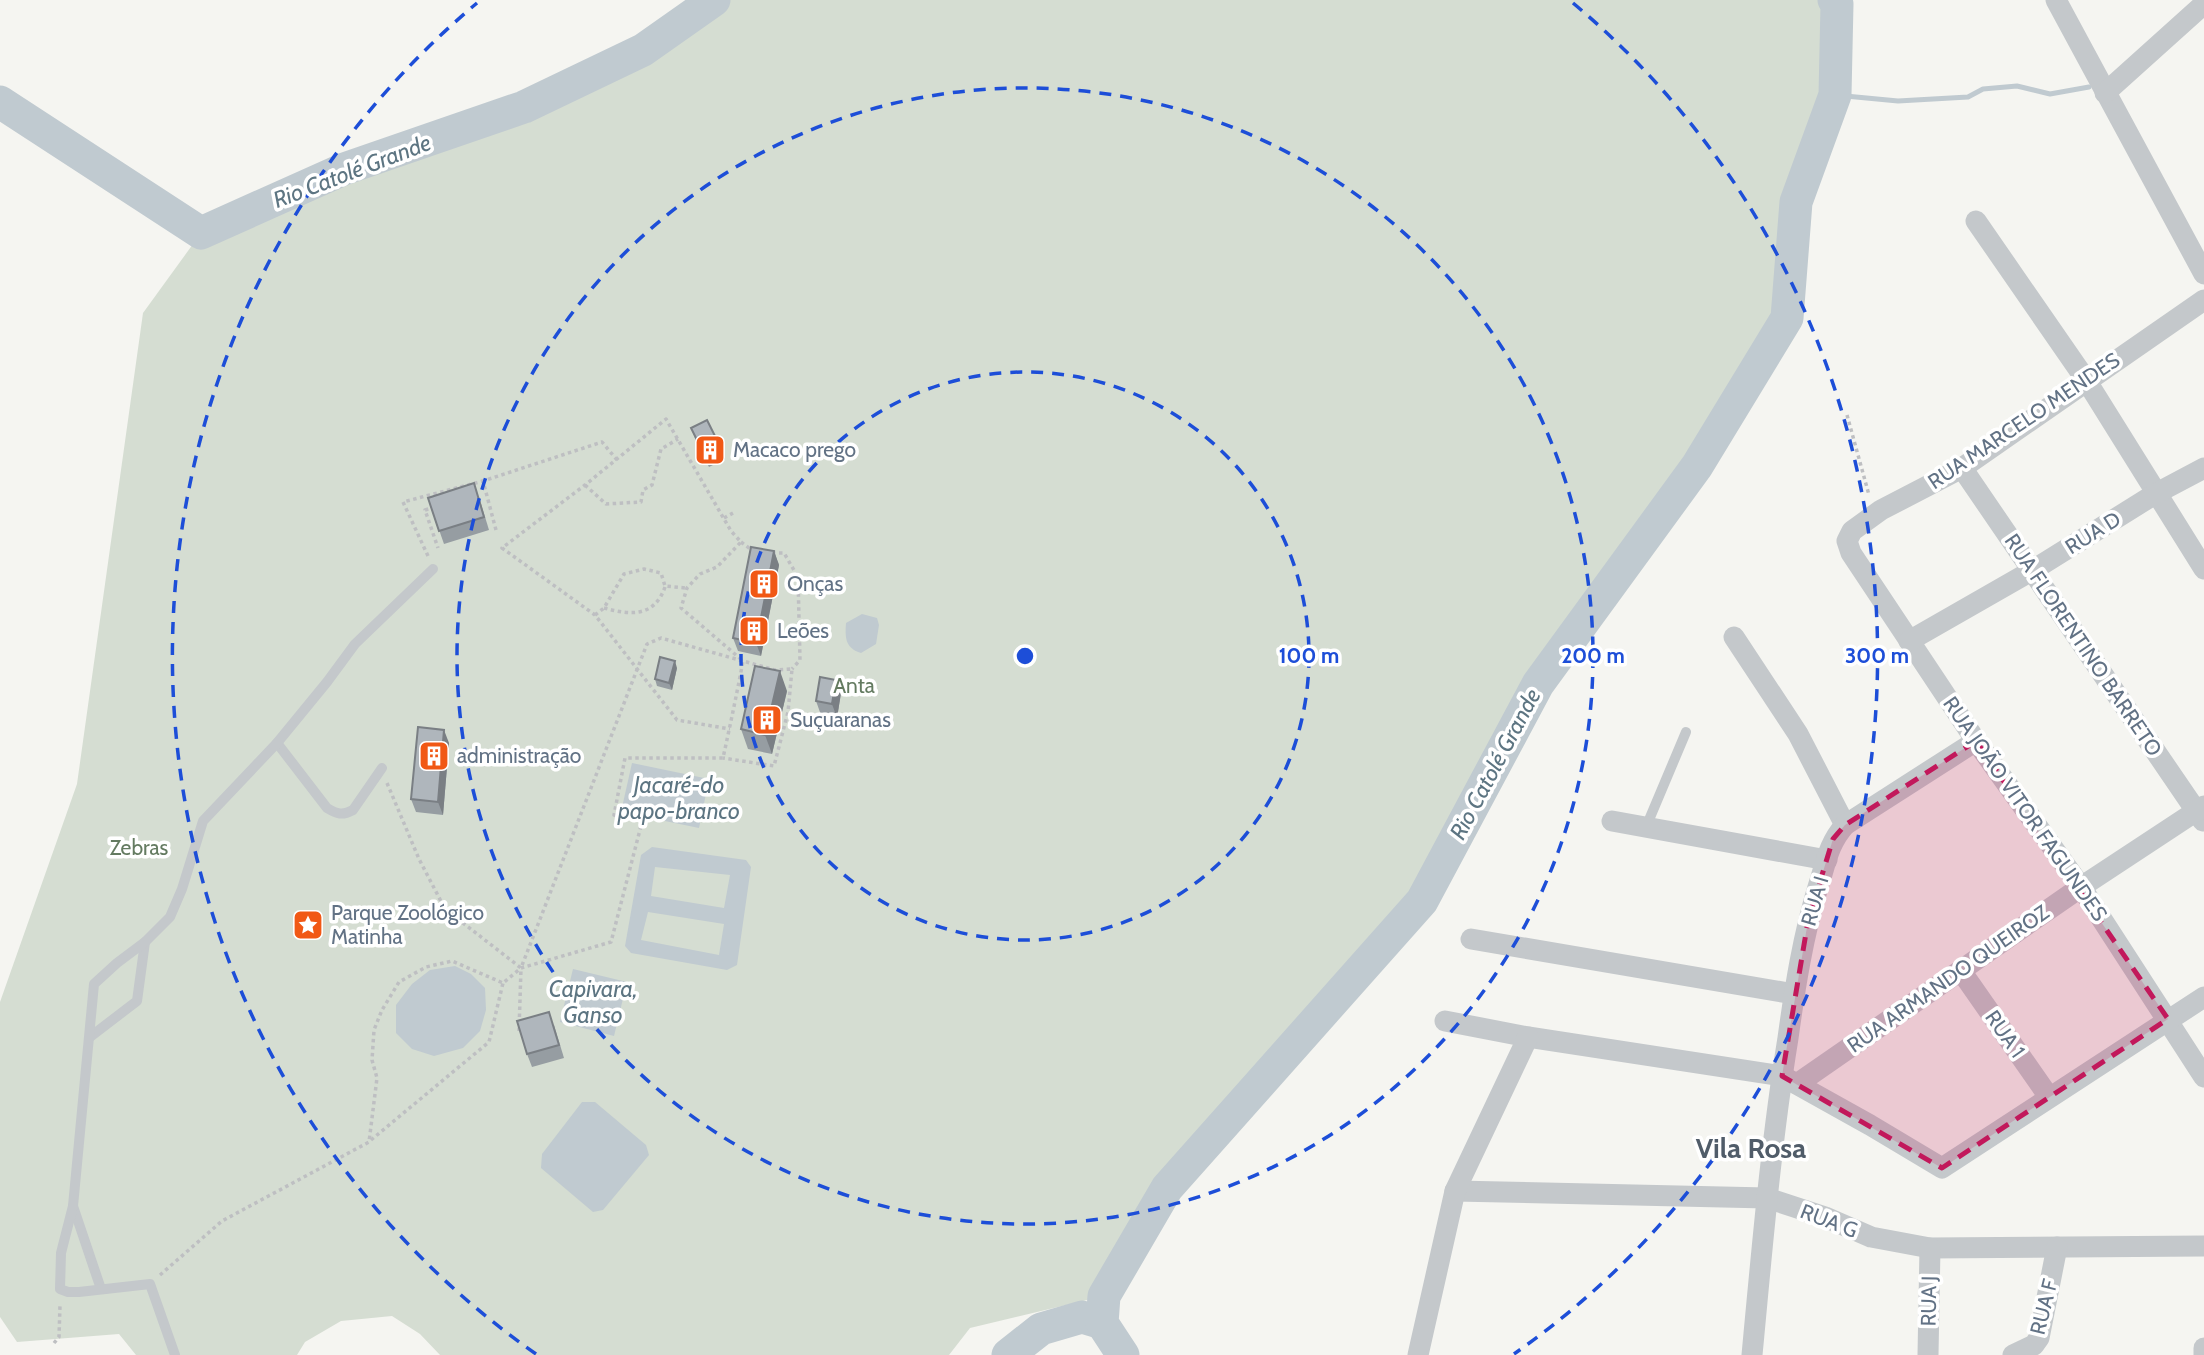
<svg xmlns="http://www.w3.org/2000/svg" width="2204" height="1355" font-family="Cabin,sans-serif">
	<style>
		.green { fill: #d5ddd2 }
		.water { fill: #c0cad0; fill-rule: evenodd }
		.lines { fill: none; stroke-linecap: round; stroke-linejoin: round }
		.stream { stroke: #c0cad0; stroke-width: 5 }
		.river { stroke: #c0cad0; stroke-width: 33 }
		.path { stroke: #bebfc2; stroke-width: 3.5; stroke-dasharray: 3.5 3.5; stroke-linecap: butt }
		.lane { stroke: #c4c8cb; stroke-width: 10 }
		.street { stroke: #c4c8cb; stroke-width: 21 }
		.wall { fill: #969da2 }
		.shaded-wall { fill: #7a7f84 }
		.building { fill: #afb6bc; stroke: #7a7f84; stroke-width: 2 }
		.marked { fill: #c2185b; fill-opacity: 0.2; stroke: #c2185b; stroke-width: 5; stroke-dasharray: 14 9; stroke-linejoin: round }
		.ring { fill: none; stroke: #1d4ed8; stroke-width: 3.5; stroke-dasharray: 12 9 }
		.labels { text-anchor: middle; stroke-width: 7; stroke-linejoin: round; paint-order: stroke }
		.street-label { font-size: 21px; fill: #627285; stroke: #fff }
		.poi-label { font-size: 21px; fill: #627285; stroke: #fff; text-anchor: start }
		.park-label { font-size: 21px; fill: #647b61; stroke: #fff }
		.water-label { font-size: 23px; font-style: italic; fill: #5d7582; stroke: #fff }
		.district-label { font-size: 28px; font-weight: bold; fill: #505c69; stroke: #fff }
		.centre { fill: #1d4ed8; stroke: #fff; stroke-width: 3.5 }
		.ring-label { font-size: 21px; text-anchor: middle; font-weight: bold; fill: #1d4ed8; stroke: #fff; stroke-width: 7; stroke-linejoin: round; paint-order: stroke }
	</style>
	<rect width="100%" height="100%" fill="#f5f5f1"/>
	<polygon class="green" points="714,0 1834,0 1837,4 1835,95 1796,202 1787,318 1697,466 1538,684 1422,901 1167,1188 1104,1296 970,1328 949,1355 440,1355 420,1334 392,1316 341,1321 305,1342 297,1355 136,1355 119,1334 17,1342 0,1317 0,1002 77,784 143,313 201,233 344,169 524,107 643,50"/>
	<g class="water">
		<path d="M862,614l15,4 2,7 -3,19 -15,9c-16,-5 -16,-15 -15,-30z"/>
		<polygon points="632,763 709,779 699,828 621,812"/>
		<path d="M652,847l94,13 5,7 -14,98 -10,5 -96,-17 -6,-7 16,-91zM655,867l75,8 -6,33 -73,-12zM648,912l76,12 -5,31 -78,-15z"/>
		<polygon points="455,966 471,974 485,988 486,1010 480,1031 463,1048 434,1056 412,1049 396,1033 396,1005 412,984 430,970"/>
		<polygon points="573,969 627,982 614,1036 560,1022"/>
		<polygon points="582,1102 595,1102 646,1145 649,1155 603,1210 593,1212 541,1168 542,1154"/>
	</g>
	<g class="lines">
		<polyline class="stream" points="1835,95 1898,101 1968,97 1983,89 2017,86 2050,94 2089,87"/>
		<g class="river">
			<polyline points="0,102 201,233 344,169 524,107 643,50 714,0"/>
			<polyline points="1008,1355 1041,1329 1082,1317 1102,1323"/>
			<polyline points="1123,1355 1102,1323 1104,1296 1167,1188 1422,901 1538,684 1697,466 1787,318 1796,202 1835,95 1837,4 1834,0"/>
		</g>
		<g class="path">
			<polyline points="1847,415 1869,495"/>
			<polyline points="585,485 606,504 641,502 643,490 652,485 661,449 678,439"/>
			<polyline points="435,507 425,510 438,548"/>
			<polyline points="724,518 733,513"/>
			<polyline points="496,530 483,481 602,442 617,460"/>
			<polyline points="741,542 753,551"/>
			<polyline points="772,553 784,553 798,577 800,660 792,669"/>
			<polyline points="428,556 403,502 483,481"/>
			<path d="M604,608c26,7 50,10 61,-21"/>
			<polyline points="595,615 604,608 624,574 644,569 661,573 665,586 686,588"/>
			<polyline points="387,783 419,859 445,909 521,968 647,644 661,638 775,670 792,669 788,712 774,766 723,758"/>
			<polyline points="519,1031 521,968"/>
			<polyline points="371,1140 489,1042 503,983"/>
			<path d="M160,1275l62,-54 147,-79 8,-64 -5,-18 2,-30 8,-20 17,-28 27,-15 26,-6 51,22 18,-15 90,-26 31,-120 -28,-7 11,-57h98c7,-32 14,-65 20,-97l-62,-53 6,-20 13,-14 17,-7 24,-25 -10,-11 -65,-112 -81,66 -83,63 93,67 82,105 53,9"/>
			<polyline points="54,1343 59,1337 60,1305"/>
		</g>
		<g class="lane">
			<path d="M277,743l50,65c10,6 15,8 26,2l29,-42"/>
			<polyline points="1646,827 1686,732"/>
			<polyline points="90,1037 137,1001 145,942"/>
			<polyline points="73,1206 101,1289"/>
			<polyline points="175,1355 150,1284 79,1292 68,1292 60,1289 61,1253 73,1206 94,984 117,963 145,942 170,917 182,889 203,821 277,743 327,682 355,644 433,569"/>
		</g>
		<g class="street">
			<polyline points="2056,0 2204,274"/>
			<polyline points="2105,93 2204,4"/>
			<polyline points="1976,221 2086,380 2204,569"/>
			<polyline points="2204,300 1962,468 1881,510 1852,531 1847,541 1851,553 1976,741 2081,887 2204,1077"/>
			<polyline points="1962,468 2203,821"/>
			<polyline points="1734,637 1798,734 1845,825"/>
			<polyline points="1909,641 2033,570 2155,494 2204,468"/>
			<polyline points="1612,821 1827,860"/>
			<polyline points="1471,939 1794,994"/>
			<polyline points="1961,971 2049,1097"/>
			<polyline points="1445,1021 1528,1037 1782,1076 1870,1125 1942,1168 2204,997"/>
			<polyline points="1797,1084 2081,887 2204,806"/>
			<polyline points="1455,1191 1767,1198 1825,1217 1871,1237 1930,1248 2204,1246"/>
			<polyline points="1418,1355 1455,1191 1528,1037"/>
			<path d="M1752,1355c10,-106 19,-212 36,-317 7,-51 15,-102 30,-151 8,-24 10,-43 27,-62l131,-84"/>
			<polyline points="1928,1355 1930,1248"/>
			<polyline points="2013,1355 2034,1345 2039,1338 2057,1247"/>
			<polyline points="2204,1355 2204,1348"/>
		</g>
	</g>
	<g class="wall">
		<polygon points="691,428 720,446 725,459 709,467 696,441"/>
		<polygon points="479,497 489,530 444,544 428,498"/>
		<polygon points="774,551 779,565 761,656 738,651 733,638"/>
		<polygon points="677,668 672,690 657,686 655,679"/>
		<polygon points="836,680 841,693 837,718 821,715 816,701"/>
		<polygon points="787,691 772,754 748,749 741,729"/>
		<polygon points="449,743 443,815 416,812 411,799"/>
		<polygon points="554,1025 564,1058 532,1067 527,1054"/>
	</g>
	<g class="shaded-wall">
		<polygon points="774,551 779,565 761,656 756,643"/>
		<polygon points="675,661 677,668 672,690 669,683"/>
		<polygon points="780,671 787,691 772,754 765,735"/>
		<polygon points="836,680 841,693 837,718 832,704"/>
		<polygon points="444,730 449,743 443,815 438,802"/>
	</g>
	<g class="building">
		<polygon points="707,420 720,446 704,454 691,428"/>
		<polygon points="474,483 484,517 439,531 428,498"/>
		<polygon points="751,547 774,551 756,643 733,638"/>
		<polygon points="660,657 675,661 669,683 655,679"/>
		<polygon points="755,666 780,671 765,735 741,729"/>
		<polygon points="820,677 836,680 832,704 816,701"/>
		<polygon points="418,727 444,730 438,802 411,799"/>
		<polygon points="549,1012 559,1045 527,1054 517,1021"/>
	</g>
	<path class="marked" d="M1976,741l192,278 -226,149 -160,-92 26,-155 25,-82 12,-14z"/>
	<g class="ring">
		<circle cx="1025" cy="656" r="284"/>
		<circle cx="1025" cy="656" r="568"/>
		<path d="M536 1354A852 852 0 0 1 477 3M1573 3A852 852 0 0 1 1514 1354"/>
	</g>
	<defs>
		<g id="building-square" transform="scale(1.575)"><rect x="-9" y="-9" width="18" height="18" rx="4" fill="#f15815" stroke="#fff"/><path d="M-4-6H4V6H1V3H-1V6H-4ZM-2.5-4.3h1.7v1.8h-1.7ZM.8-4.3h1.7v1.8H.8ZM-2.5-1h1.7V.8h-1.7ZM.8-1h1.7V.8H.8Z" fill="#fff"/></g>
		<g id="sight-square" transform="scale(1.575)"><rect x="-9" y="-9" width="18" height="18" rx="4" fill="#f15815" stroke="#fff"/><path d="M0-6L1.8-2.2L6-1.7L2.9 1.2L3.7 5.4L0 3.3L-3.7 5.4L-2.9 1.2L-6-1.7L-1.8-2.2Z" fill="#fff"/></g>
	</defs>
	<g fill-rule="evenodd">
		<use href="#building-square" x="710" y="450"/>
		<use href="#building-square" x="764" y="584"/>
		<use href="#building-square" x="754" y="631"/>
		<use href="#building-square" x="767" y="720"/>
		<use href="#building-square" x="434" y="756"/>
		<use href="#sight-square" x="308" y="925"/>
	</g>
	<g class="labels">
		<g class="street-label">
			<text transform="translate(2024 421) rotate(-34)" y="7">RUA MARCELO MENDES</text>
			<text transform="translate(2093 533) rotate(-32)" y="7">RUA D</text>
			<text transform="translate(2083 645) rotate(56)" y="7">RUA FLORENTINO BARRETO</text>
			<text transform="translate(2025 809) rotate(55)" y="7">RUA JOÃO VITOR FAGUNDES</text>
			<text transform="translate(1815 901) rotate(-74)" y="7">RUA I</text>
			<text transform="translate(1948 979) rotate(-35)" y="7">RUA ARMANDO QUEIROZ</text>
			<text transform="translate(2005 1034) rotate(55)" y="7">RUA 1</text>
			<text transform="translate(1829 1221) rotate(21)" y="7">RUA G</text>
			<text transform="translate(1929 1301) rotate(-89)" y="7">RUA J</text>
			<text transform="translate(2044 1307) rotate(-76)" y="7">RUA F</text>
		</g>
		<g class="poi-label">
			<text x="733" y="457">Macaco prego</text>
			<text x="787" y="591">Onças</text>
			<text x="777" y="638">Leões</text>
			<text x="790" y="727">Suçuaranas</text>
			<text x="457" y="763">administração</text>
			<text x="331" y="920">Parque Zoológico<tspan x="331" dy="24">Matinha</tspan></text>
		</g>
		<g class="park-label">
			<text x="854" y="693">Anta</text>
			<text x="139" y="855">Zebras</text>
		</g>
		<g class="water-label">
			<text transform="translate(352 171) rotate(-21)" y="8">Rio Catolé Grande</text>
			<text transform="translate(1495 764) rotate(-62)" y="8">Rio Catolé Grande</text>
			<text x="679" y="793">Jacaré-do<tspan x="679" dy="26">papo-branco</tspan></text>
			<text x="593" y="997">Capivara,<tspan x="593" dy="26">Ganso</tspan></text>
		</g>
		<g class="district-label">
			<text x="1751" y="1158">Vila Rosa</text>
		</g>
	</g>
	<circle cx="1025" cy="656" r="10" class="centre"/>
	<g class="ring-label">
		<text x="1309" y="663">100 m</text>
		<text x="1593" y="663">200 m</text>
		<text x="1877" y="663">300 m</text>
	</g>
</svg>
